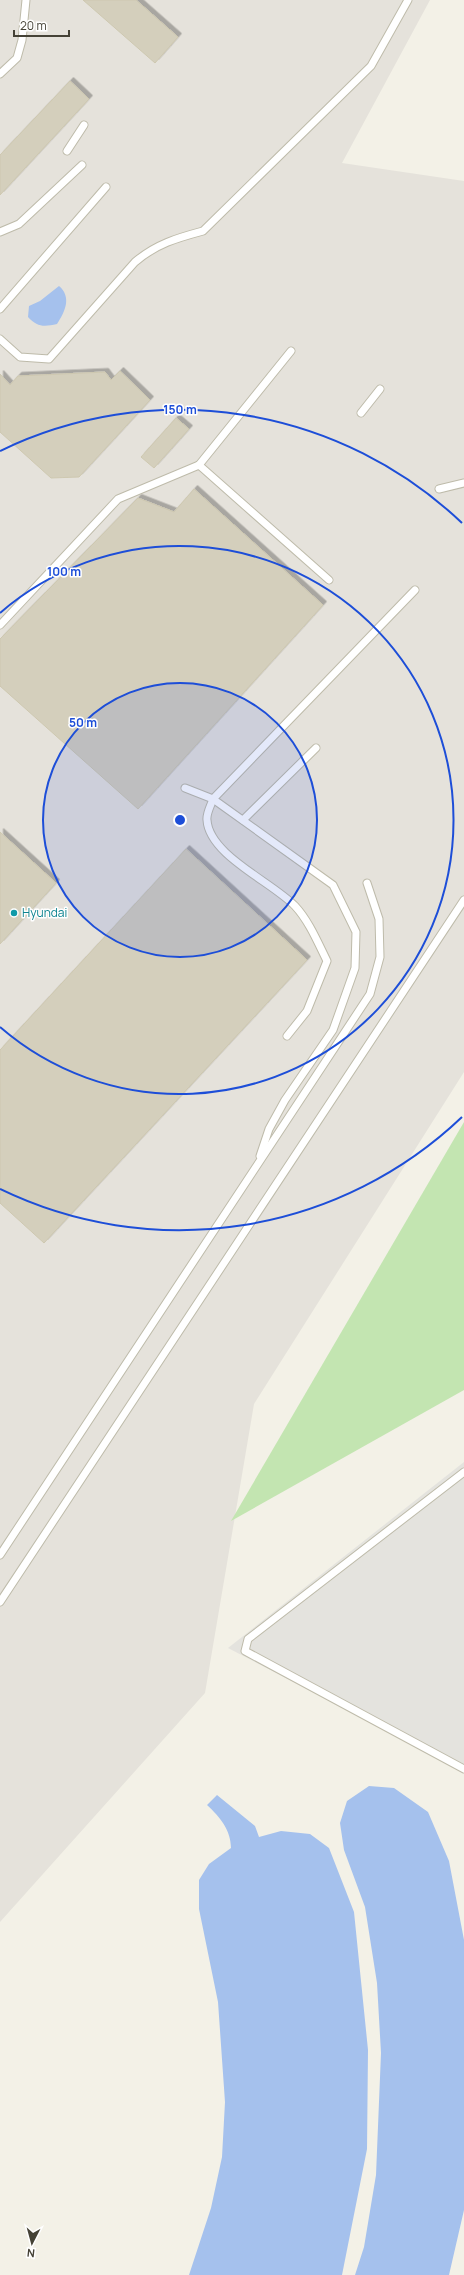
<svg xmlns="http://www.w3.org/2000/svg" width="464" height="2275" font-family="Manrope,sans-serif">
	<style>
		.industrial { fill: #e5e2db }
		.green { fill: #c3e5b1 }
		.parking { fill: #e4e3de }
		.water { fill: #a5c1ed }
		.building { fill: #d4cfbc; stroke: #cec8b0; filter: url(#shadow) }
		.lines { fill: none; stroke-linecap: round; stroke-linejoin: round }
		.service-casing { stroke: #bebbaa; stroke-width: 9 }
		.service { stroke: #fff; stroke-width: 7 }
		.ring { fill: none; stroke: #1d4ed8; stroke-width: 2 }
		.culture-dot { fill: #0f9aa8; stroke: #fff; stroke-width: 1.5 }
		.labels { text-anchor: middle; stroke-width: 3; stroke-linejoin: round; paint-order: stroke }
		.culture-label { font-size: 12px; fill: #0d838f; stroke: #fff; text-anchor: start }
		.centre { fill: #1d4ed8; stroke: #fff; stroke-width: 2 }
		.ring-label { font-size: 12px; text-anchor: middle; font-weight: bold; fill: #1d4ed8; stroke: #fff; stroke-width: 3; stroke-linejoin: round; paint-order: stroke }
	</style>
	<defs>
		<filter id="shadow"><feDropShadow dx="3.5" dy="-3.5" stdDeviation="0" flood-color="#0004"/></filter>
	</defs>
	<rect width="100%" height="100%" fill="#f3f1e7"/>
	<polygon class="industrial" points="0,0 430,0 342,163 464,181 464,1072 254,1404 205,1693 0,1922"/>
	<polygon class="green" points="464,1122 464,1390 231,1521"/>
	<polygon class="parking" points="464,1462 464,1770 228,1648"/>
	<g class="water">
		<path d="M59,286c13,11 6,26 -2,38 -13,3 -20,3 -29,-7l1,-11 11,-5z"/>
		<polygon points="369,1786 394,1788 428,1812 449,1861 464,1940 464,2210 449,2275 355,2275 364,2247 376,2175 381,2053 377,1983 365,1907 344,1850 340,1823 347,1801"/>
		<path d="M217,1795l38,31 4,11 22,-6 29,3 19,14 25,64 14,138 -1,99 -25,126h-153l22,-67 11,-51 3,-55 -7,-100 -19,-93v-29l10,-16 22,-16c0,-18 -11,-31 -24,-43z"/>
	</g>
	<g class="building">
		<polygon points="83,0 136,0 178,37 155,63"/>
		<polygon points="70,81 89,99 0,195 0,155"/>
		<polygon points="120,371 150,400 79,477 51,478 0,432 0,374 10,385 18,376 105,372 111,380"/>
		<polygon points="176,418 189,429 154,468 141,457"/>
		<polygon points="194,489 323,605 138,809 0,686 0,639 138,498 174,512"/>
		<polygon points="0,832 56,883 0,944"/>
		<polygon points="186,849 307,960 44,1243 0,1203 0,1050"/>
	</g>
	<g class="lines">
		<g class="service-casing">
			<g id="service">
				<polyline points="0,74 17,58 22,40 26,0"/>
				<polyline points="67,151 84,125"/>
				<polyline points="0,232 19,224 82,165"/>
				<polyline points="0,309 106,187"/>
				<path d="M0,339l20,18 29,2 86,-97c21,-18 42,-24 68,-31l168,-165 37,-66"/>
				<polyline points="361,413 380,389"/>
				<polyline points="199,465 291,351"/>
				<polyline points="439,489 464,483"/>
				<polyline points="0,625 118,499 199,465 329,580"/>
				<polyline points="185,788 213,799 333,885 356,932 355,968 333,1030 285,1100 269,1129 260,1156"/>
				<polyline points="243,820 316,748"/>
				<path d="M287,1036l20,-25 20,-50c-9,-18 -18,-40 -32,-55 -23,-24 -86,-51 -88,-86 -1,-6 4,-15 6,-21l202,-209"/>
				<polyline points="464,1472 248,1639 245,1651 464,1769"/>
				<polyline points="0,1555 370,994 380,957 379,919 367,883"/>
				<polyline points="0,1602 464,900"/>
			</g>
		</g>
		<use href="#service" class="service"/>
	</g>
	<circle cx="180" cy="820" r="137" fill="#1d4ed8" fill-opacity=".12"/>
	<g class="ring">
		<circle cx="180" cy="820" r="137"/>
		<path d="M0 613A274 274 0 1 1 0 1027"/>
		<path d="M462 1117A410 410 0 0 1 0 1189M0 451A410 410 0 0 1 462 523"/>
	</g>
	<circle class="culture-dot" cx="14" cy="913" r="4"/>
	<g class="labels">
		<g class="culture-label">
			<text x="22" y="917">Hyundai</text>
		</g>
	</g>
	<circle cx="180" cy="820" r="6" class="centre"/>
	<g class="ring-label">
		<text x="180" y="414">150 m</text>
		<text x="64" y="576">100 m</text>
		<text x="83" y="727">50 m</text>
	</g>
	<g transform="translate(32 2243) rotate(186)" stroke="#ffffff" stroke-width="3" paint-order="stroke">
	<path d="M0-3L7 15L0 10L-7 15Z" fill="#454236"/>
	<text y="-6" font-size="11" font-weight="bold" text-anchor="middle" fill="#454236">N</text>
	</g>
	<path d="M14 30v6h55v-6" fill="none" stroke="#454236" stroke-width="2"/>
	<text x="20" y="30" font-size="12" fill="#454236" stroke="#ffffff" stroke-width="3" paint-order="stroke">20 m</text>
</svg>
